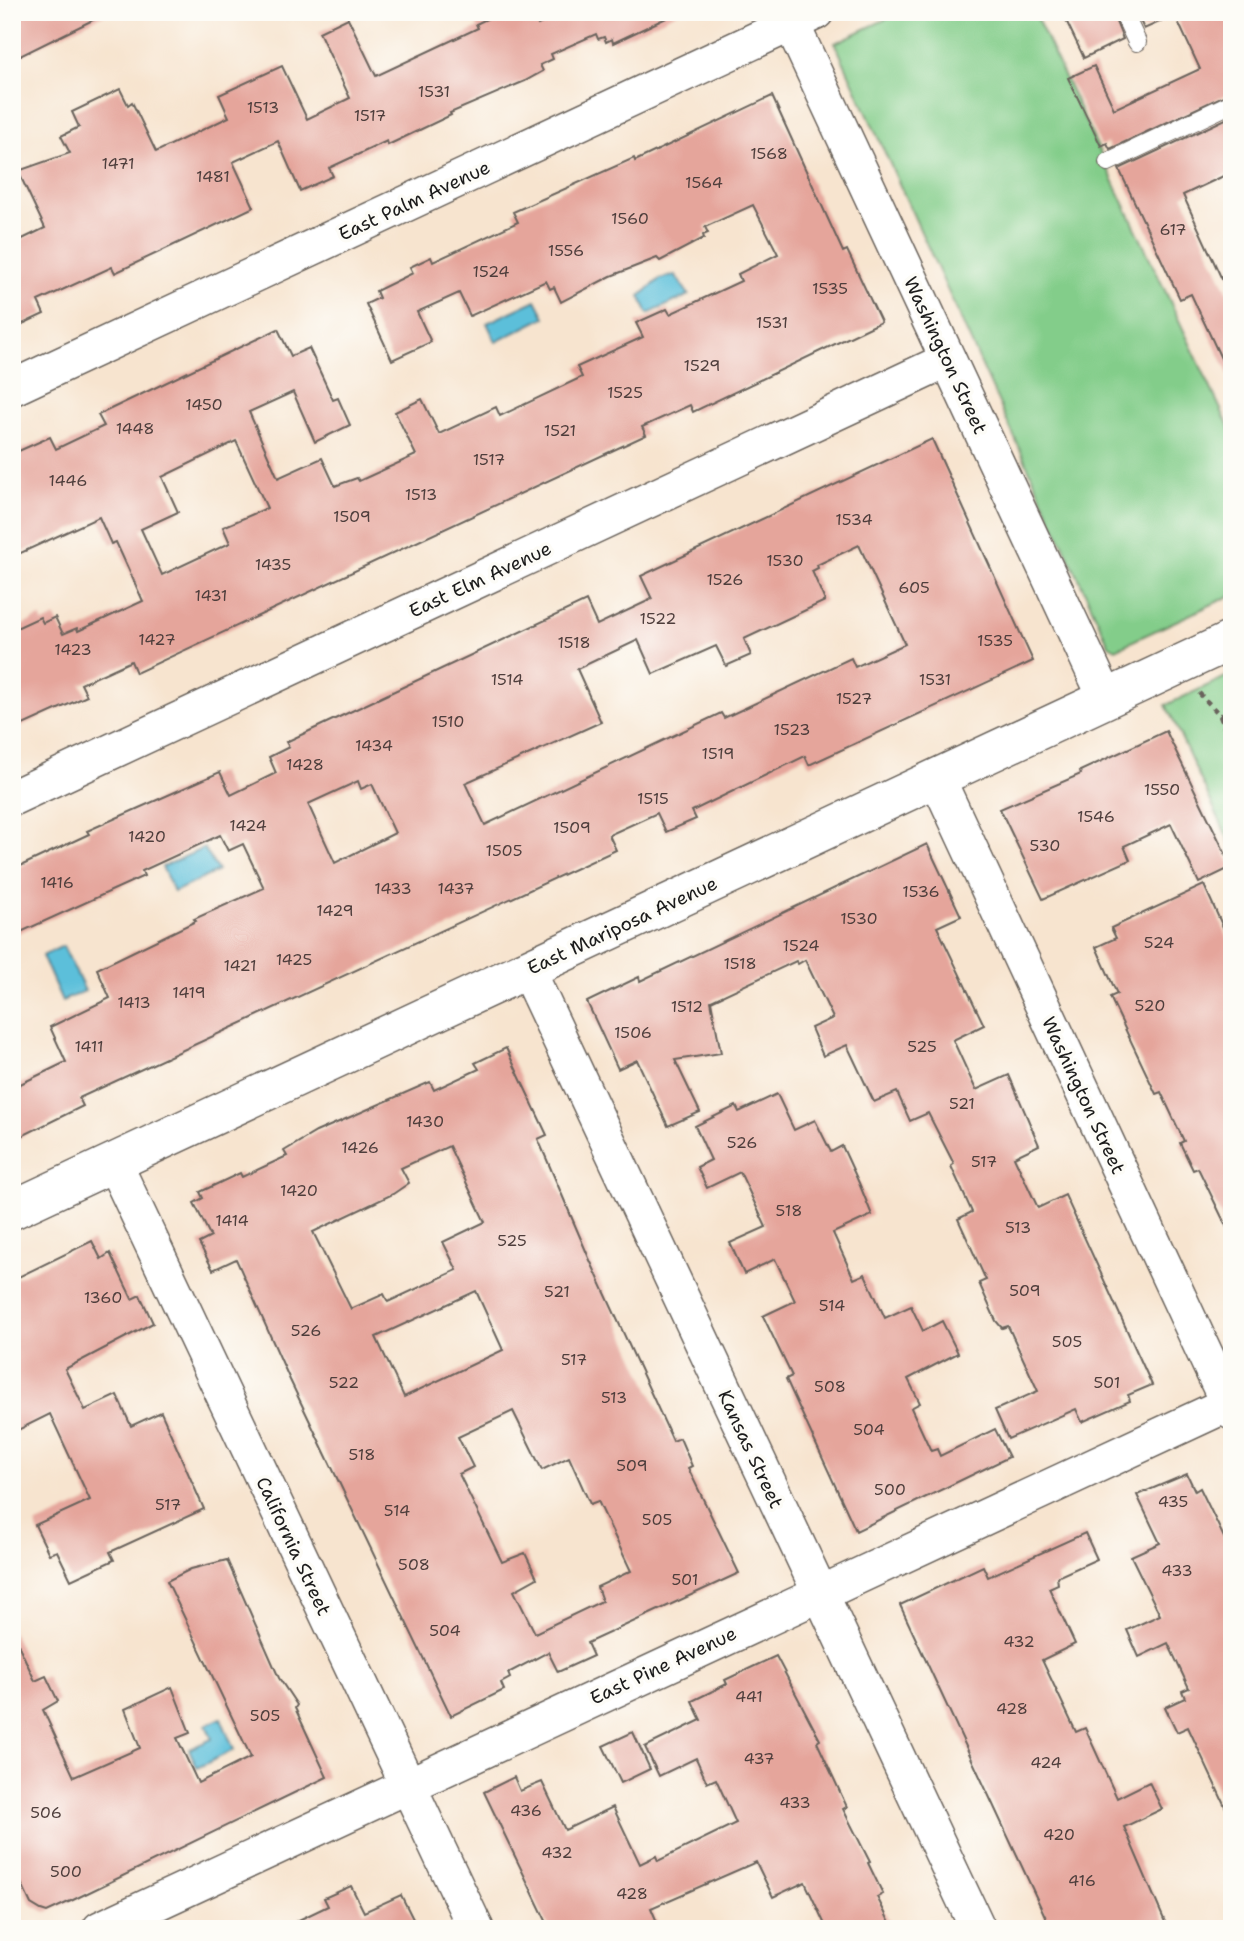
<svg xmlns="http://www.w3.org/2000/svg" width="1244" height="1941" font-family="'Shantell Sans',sans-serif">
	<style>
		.green { fill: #83cd8a; stroke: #507453; stroke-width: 2 }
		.water { fill: #5cbfda; stroke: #3c6e7b; stroke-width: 2 }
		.building { fill: #e5a59b; fill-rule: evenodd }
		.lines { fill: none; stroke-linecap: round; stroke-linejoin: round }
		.lane-casing { stroke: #69625b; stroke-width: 20 }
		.street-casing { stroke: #69625b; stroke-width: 38 }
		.secondary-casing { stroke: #69625b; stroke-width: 41 }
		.path { stroke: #69625b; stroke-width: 4.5; stroke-dasharray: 5 5; stroke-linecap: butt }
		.lane { stroke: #fff; stroke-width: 18 }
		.street { stroke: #fff; stroke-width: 35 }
		.secondary { stroke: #fff; stroke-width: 38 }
		.labels { text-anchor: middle; stroke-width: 7; stroke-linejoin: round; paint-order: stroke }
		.number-label { font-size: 16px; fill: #4e3e3c }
		.street-label { font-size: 19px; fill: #1c1c1c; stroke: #fdfcf7 }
	</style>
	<rect width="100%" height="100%" fill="#fdfcf7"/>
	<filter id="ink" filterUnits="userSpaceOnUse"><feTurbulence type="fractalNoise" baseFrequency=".0143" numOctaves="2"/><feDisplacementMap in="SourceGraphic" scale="14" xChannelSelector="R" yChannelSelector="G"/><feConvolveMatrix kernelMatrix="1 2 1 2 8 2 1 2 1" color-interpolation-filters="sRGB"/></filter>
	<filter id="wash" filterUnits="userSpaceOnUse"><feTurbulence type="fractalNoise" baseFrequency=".00686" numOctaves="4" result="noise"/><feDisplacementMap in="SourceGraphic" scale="28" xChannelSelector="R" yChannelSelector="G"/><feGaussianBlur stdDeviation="1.57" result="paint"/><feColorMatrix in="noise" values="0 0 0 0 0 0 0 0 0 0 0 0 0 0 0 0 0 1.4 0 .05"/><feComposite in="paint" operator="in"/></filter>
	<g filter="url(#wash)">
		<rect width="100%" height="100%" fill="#f7e4cf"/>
		<g class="green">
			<polygon points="901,12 1034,12 1232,433 1232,595 1116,649 1109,645 835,43"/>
			<polygon points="1232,674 1232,847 1166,705"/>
		</g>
		<g class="water">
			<polygon points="675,275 689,295 648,314 640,296 660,279"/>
			<polygon points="536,300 545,317 496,342 487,323"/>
			<polygon points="204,848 218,871 174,892 162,867"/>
			<polygon points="63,946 85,991 62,1001 42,956"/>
			<polygon points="221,1718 234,1750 197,1768 189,1749 212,1739 206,1725"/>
		</g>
		<g id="blocks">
			<g class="building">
				<polygon points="12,12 109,12 12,60"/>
				<polygon points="501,12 532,12 538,25 566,12 679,12 613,43 612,39 606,42 604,37 598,39 596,34 551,54 553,59 540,65 543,71 525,81 450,113 451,115 388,145 387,141 329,168 333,176 300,191 278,141 233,162 254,207 115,273 112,267 38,301 44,314 12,329 12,244 45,228 18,171 70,153 61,136 79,127 72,112 120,89 128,105 132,102 156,152 229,117 219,95 282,66 307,119 350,98 319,32 348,18 376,76 478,28 476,24"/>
				<polygon points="1062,12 1112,12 1123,39 1084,58"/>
				<polygon points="1136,12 1232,12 1232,92 1110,149 1107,143 1101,146 1068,78 1094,66 1114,109 1200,69 1175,15 1144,29"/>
				<path d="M772,96l71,156 4,-2 34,72 -188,90 -3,-7 -48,22 4,8 -510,238 -5,-12 -50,23 6,12 -75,34v-100l28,-13 3,6 12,-6 8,17 14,-6 1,3 65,-30 -27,-59 -5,2 -12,-27 -87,40v-103l38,-17 6,12 48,-23 -6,-11 180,-86 13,27 18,-8 24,52 5,-2 12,27 -35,17 -22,-50 -44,20 29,66 44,-20 13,28 22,-8 2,3 57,-26 -21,-43 27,-13 17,35 57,-27 4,9 82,-39 -5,-10 66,-30 -7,-14 31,-14 3,5 71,-33 -3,-7 40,-20 -25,-49 -48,22 3,6 -5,2 1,3 -44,23 -3,-3 -46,18 -50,26 -7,-15 -4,2 -4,-8 -76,35 -11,-23 -42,19 14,30 -39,18 -26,-56 13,-6 -3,-7 37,-18 -3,-6 21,-10 2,5 85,-40 -5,-10 121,-54 1,3zM236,441l31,67 -44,19 7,16 -68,32 -21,-46 37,-17 -16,-35z"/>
				<polygon points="1232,116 1232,172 1183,195 1232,301 1232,382 1191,294 1180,299 1119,169"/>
				<path d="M932,439l101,222 -224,104 -4,-9 -113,55 4,8 -30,13 -9,-19 -48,22 7,15 -537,248 4,8 -71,35v-53l54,-26 -16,-35 60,-29 -13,-29 99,-48 -2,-2 70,-31 -21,-44 -15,7 -8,-16 -78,36 2,5 -132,60v-66l77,-36 -2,-3 133,-59 11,23 45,-22 -7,-16 20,-10 -3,-5 300,-141 11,24 55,-26 -11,-23zM859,545l46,99 -50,23 -4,-9 -127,60 -3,-5 -236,112 -20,-42 136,-61 -24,-53 61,-29 15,34 63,-28 10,20 25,-11 -7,-16 81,-38 -13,-30 6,-3 -1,-3zM358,781l3,8 11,-5 23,49 -60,30 -27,-59z"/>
				<polygon points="1166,731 1232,867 1199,883 1171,824 1124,846 1130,860 1043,899 1000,809 1081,774 1080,771"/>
				<polygon points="927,844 961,916 937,927 984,1025 953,1040 976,1090 1009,1075 1039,1145 1014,1157 1038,1208 1065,1195 1152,1385 1128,1395 1130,1401 1082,1422 1076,1409 1008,1439 995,1410 1038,1391 1008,1326 1002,1328 996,1321 979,1283 986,1280 958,1219 972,1212 951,1166 954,1164 928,1113 910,1121 897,1092 874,1102 847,1045 823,1056 811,1028 833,1018 805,960 798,964 796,961 711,1001 721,1053 675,1060 700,1112 668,1126 637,1060 618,1069 587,1002 639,977 640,981"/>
				<polygon points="1204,885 1232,947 1232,1238 1198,1168 1193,1170 1180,1143 1184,1141 1161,1092 1156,1094 1110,997 1117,994 1096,947 1116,938 1111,928"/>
				<path d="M506,1048l41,87 -9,4 51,119 84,183 7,-3 12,28 -4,2 51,105 -152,70 6,13 -35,16 -10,-20 -40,21 2,5 -9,5 3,7 -53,26 -161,-336 -54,-121 -23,11 -14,-27 12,-6 -17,-34 9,-5 -3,-6 40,-19 2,4 45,-21 -3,-5 32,-19 114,-50 4,8 45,-21 -4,-6zM449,1146l36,76 -42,20 14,28 -69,32 -4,-8 -33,15 -38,-77 80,-38 16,-11 -8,-15zM476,1291l27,59 -99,47 -28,-60zM513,1411l29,59 27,-13 21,47 8,-3 33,70 -34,16 5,14 -67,32 -21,-42 23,-13 -12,-25 -23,9 -43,-88 14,-7 -15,-30z"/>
				<polygon points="777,1094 794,1130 815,1120 831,1152 842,1146 859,1183 872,1215 833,1233 854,1279 865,1274 885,1318 911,1306 923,1331 942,1321 958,1353 908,1379 920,1403 911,1408 931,1451 937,1449 940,1456 995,1429 1009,1457 856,1531 786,1379 792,1376 763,1316 795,1301 775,1259 744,1274 730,1243 766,1227 740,1172 707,1188 697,1167 711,1160 695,1126 736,1106 739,1112"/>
				<polygon points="92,1241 101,1259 110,1253 132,1299 140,1295 153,1323 65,1369 85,1410 117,1395 131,1426 161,1412 204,1509 110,1552 114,1560 71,1580 57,1551 49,1554 35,1525 90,1500 50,1414 12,1433 12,1280"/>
				<polygon points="1187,1474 1195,1491 1200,1488 1232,1554 1232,1821 1188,1727 1177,1732 1165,1707 1185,1698 1182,1691 1189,1688 1168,1643 1139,1657 1127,1630 1160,1615 1131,1556 1160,1543 1137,1495"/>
				<polygon points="1085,1533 1097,1559 1057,1577 1058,1584 1049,1588 1075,1644 1042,1660 1076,1732 1085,1728 1117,1798 1149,1782 1162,1809 1124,1827 1168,1929 1051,1929 900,1605 983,1566 988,1577"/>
				<polygon points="227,1560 279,1678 297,1705 295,1708 327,1777 73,1900 47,1912 41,1910 31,1904 12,1864 12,1631 35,1681 46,1676 58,1701 43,1710 74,1777 140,1748 125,1709 172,1687 190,1733 177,1738 198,1783 251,1757 167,1581 191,1569"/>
				<polygon points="776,1656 820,1740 817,1742 847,1807 843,1809 870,1862 868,1863 883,1894 877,1897 893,1929 827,1929 805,1882 773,1897 756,1862 651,1908 660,1929 550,1929 484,1792 514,1777 520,1791 542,1782 565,1830 613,1807 640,1864 656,1856 658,1861 736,1823 716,1779 707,1783 696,1758 659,1776 645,1747 701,1720 692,1701 727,1684 725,1680"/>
				<polygon points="633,1732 650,1769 621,1783 603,1746"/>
				<polygon points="351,1886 364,1912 401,1895 418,1929 280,1929 328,1906 324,1898"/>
			</g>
		</g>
	</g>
	<g filter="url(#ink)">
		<use href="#blocks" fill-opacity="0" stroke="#69625b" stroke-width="2"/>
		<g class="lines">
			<g class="lane-casing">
				<g id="lane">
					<polyline points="1123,12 1137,42"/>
					<polyline points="1108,162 1232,103"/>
				</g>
			</g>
			<g class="street-casing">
				<g id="street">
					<polyline points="786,12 1106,698"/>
					<polyline points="12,388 816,12"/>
					<polyline points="937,778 1232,1412"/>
					<polyline points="12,798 948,360"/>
					<polyline points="527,969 978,1929"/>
					<polyline points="114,1163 476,1929"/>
					<polyline points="100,1929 1228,1404"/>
				</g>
			</g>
			<g class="secondary-casing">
				<polyline id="secondary" points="12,1210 1232,640"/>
			</g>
			<g class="path">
				<polyline points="1199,693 1220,715 1232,716"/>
				<polyline points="1220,716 1232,748"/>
			</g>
			<use href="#lane" class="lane"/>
			<use href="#street" class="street"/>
			<use href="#secondary" class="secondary"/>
		</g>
	</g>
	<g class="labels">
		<g class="number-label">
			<text x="434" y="97">1531</text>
			<text x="263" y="113">1513</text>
			<text x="370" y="121">1517</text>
			<text x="769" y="159">1568</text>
			<text x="118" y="169">1471</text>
			<text x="213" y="182">1481</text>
			<text x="704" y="188">1564</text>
			<text x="630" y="224">1560</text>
			<text x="1173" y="235">617</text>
			<text x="566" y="256">1556</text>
			<text x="491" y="277">1524</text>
			<text x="830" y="294">1535</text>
			<text x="772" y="328">1531</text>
			<text x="702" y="371">1529</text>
			<text x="625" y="398">1525</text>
			<text x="204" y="410">1450</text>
			<text x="135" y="434">1448</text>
			<text x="560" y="436">1521</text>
			<text x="489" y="465">1517</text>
			<text x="68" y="486">1446</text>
			<text x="421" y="500">1513</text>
			<text x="352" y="522">1509</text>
			<text x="854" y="525">1534</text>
			<text x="785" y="566">1530</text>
			<text x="273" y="570">1435</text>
			<text x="725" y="585">1526</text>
			<text x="914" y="593">605</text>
			<text x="211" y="601">1431</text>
			<text x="658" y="624">1522</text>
			<text x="157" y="645">1427</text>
			<text x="995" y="646">1535</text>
			<text x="574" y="648">1518</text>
			<text x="73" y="655">1423</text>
			<text x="507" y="685">1514</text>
			<text x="935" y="685">1531</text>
			<text x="854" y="704">1527</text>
			<text x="448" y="727">1510</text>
			<text x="792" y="735">1523</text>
			<text x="374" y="751">1434</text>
			<text x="718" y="759">1519</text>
			<text x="305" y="770">1428</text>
			<text x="1162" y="795">1550</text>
			<text x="653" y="804">1515</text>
			<text x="1096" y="822">1546</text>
			<text x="248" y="831">1424</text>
			<text x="572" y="833">1509</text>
			<text x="147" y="842">1420</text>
			<text x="1045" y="851">530</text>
			<text x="504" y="856">1505</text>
			<text x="57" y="888">1416</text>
			<text x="393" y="894">1433</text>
			<text x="456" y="894">1437</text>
			<text x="921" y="897">1536</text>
			<text x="335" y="916">1429</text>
			<text x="859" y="924">1530</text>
			<text x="1159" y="948">524</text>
			<text x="801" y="951">1524</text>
			<text x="294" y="965">1425</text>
			<text x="740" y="969">1518</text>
			<text x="240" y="971">1421</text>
			<text x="189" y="998">1419</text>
			<text x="134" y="1008">1413</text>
			<text x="1150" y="1011">520</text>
			<text x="687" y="1012">1512</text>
			<text x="633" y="1038">1506</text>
			<text x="89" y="1052">1411</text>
			<text x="922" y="1052">525</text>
			<text x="962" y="1109">521</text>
			<text x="425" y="1127">1430</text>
			<text x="742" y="1148">526</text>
			<text x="360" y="1153">1426</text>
			<text x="984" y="1167">517</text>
			<text x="299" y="1196">1420</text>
			<text x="789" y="1216">518</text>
			<text x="232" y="1226">1414</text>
			<text x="1018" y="1233">513</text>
			<text x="512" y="1246">525</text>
			<text x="1025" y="1296">509</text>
			<text x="557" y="1297">521</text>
			<text x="103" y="1303">1360</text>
			<text x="832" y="1311">514</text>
			<text x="306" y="1336">526</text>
			<text x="1067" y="1347">505</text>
			<text x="574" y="1365">517</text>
			<text x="344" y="1388">522</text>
			<text x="1107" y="1388">501</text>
			<text x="830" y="1392">508</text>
			<text x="614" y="1403">513</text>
			<text x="869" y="1435">504</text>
			<text x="362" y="1460">518</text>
			<text x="632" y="1471">509</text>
			<text x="890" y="1495">500</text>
			<text x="1173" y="1507">435</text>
			<text x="168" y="1510">517</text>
			<text x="397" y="1516">514</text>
			<text x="657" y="1525">505</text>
			<text x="414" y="1570">508</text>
			<text x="1177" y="1576">433</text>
			<text x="685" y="1585">501</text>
			<text x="445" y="1636">504</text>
			<text x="1019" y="1647">432</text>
			<text x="749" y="1702">441</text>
			<text x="1012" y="1714">428</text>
			<text x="265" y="1721">505</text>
			<text x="759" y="1764">437</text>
			<text x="1046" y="1768">424</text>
			<text x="795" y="1808">433</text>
			<text x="526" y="1816">436</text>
			<text x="46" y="1818">506</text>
			<text x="1059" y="1840">420</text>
			<text x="557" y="1858">432</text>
			<text x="66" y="1877">500</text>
			<text x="1082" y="1886">416</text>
			<text x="632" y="1899">428</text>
		</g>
		<g class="street-label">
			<text transform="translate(414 200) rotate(-25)" y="7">East Palm Avenue</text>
			<text transform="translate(946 355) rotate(65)" y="7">Washington Street</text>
			<text transform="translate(480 579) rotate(-25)" y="7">East Elm Avenue</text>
			<text transform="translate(622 925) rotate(-25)" y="7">East Mariposa Avenue</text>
			<text transform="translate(1084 1095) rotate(65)" y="7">Washington Street</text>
			<text transform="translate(751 1449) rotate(65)" y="7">Kansas Street</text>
			<text transform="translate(294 1546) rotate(65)" y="7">California Street</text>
			<text transform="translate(663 1665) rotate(-25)" y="7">East Pine Avenue</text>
		</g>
	</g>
	<rect width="1244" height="1941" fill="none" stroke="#fdfcf7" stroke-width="42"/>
</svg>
